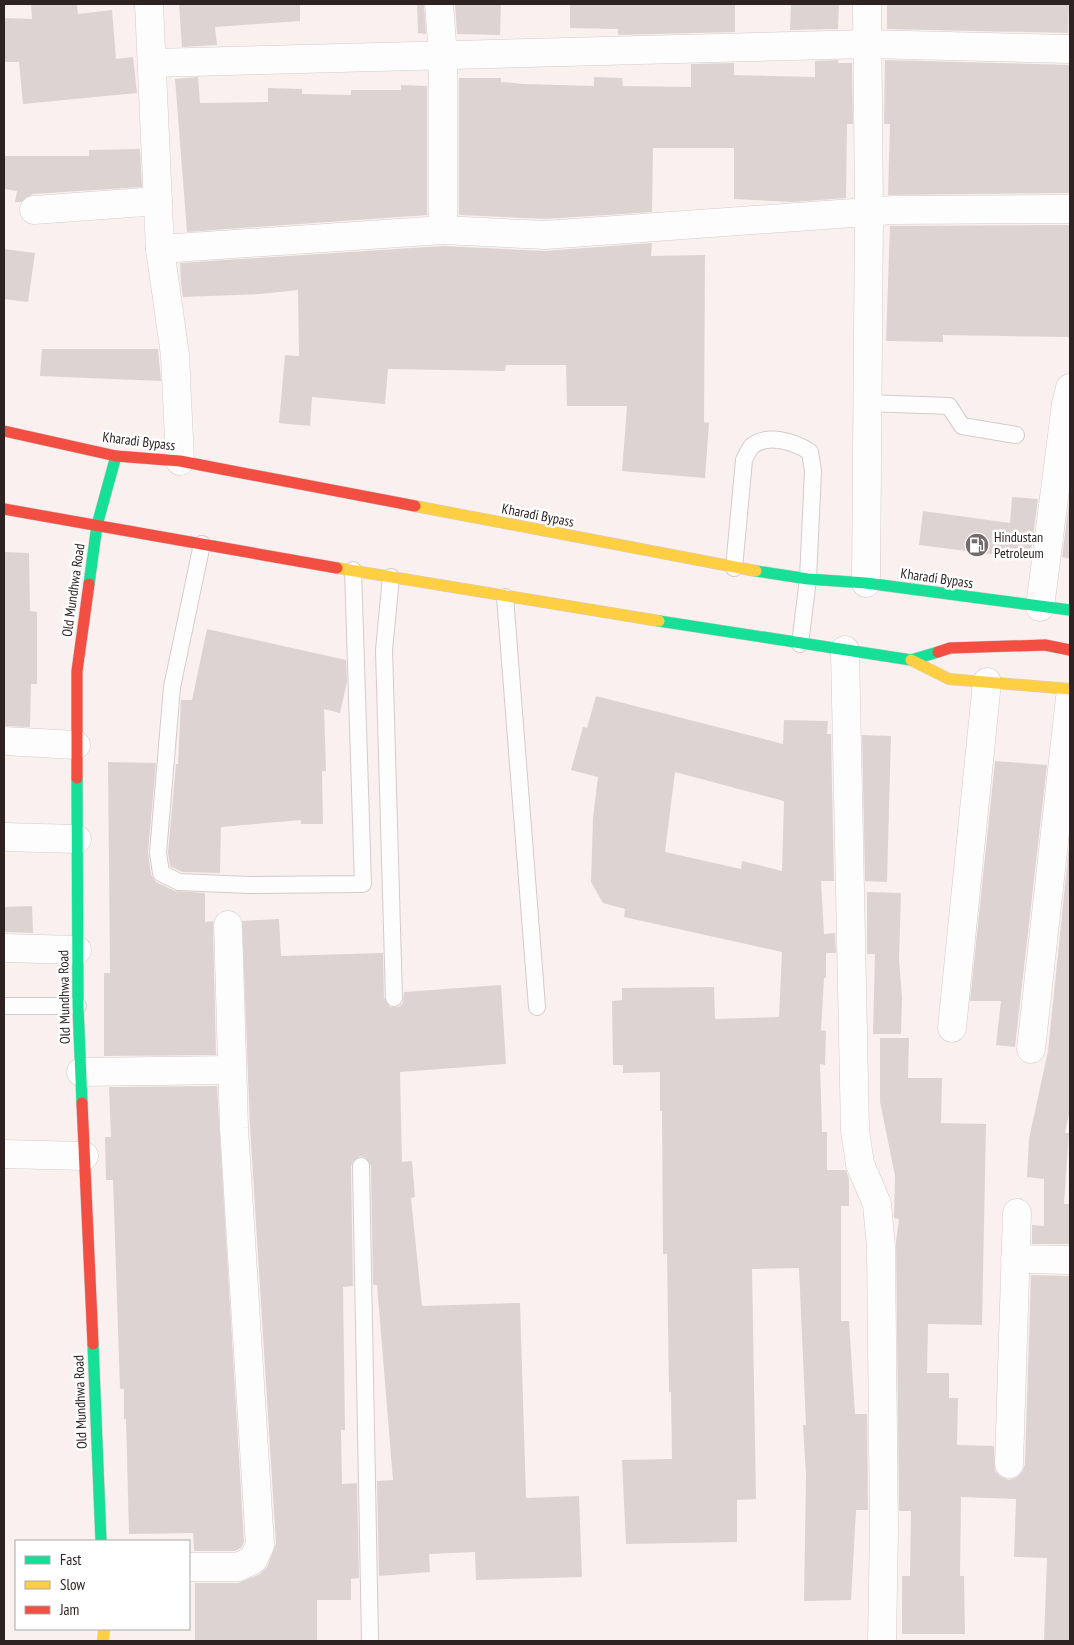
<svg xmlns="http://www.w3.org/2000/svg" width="1074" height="1645" font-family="'PT Sans Narrow',sans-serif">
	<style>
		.building { fill: #ddd3d3; fill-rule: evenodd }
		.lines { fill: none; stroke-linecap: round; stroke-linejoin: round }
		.lane-casing { stroke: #d5cacb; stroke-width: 18 }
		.street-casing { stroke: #d5cacb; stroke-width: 29 }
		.fast-casing { stroke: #d5cacb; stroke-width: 12 }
		.slow-casing { stroke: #d5cacb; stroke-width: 12 }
		.jam-casing { stroke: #d5cacb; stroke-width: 12 }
		.lane { stroke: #fefdfd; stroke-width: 16 }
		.street { stroke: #fefdfd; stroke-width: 28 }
		.fast { stroke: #16e098; stroke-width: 11 }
		.slow { stroke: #ffcf43; stroke-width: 11 }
		.jam { stroke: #f24e42; stroke-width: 11 }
		.labels { text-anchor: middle; stroke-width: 5; stroke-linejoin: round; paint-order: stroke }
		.street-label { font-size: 14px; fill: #2e2223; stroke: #fff }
		.poi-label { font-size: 14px; fill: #2e2223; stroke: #fff; text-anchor: start }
	</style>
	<rect width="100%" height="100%" fill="#faf0f0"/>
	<g class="building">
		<polygon points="31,4 77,4 78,14 112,10 116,59 133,57 137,93 23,104 19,62 4,62 4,18 32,19"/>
		<polygon points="179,4 300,4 300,21 215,27 217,45 182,47"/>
		<polygon points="417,4 424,4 426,34 418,33"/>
		<polygon points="455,4 501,4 500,35 457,34"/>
		<polygon points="570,4 735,4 735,32 618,35 618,29 570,28"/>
		<polygon points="791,4 839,4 838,29 790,30"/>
		<polygon points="887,4 1069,4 1068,33 887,29"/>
		<polygon points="838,60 838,63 852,63 853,124 847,124 846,198 793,202 734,199 734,148 653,148 652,212 545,219 459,215 459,78 501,78 501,82 524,84 594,86 594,77 622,78 623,86 691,87 691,64 734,63 734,75 815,77 815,61"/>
		<polygon points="885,60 1070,65 1070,193 888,195 890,124 884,124"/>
		<polygon points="198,77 200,103 268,102 268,88 302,89 302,94 351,95 351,90 401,90 401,85 427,86 427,215 187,232 175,79"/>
		<polygon points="140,149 142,187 33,194 21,202 15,202 17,191 4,189 4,156 89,156 89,150"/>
		<polygon points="1070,225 1070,337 943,335 943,342 886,341 890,226"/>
		<polygon points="652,243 651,256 705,255 704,422 709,423 705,478 622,471 627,406 567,406 566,365 506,365 505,371 388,369 385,404 312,397 310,426 279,423 285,355 299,356 298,290 260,294 183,297 181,285 180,263 443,246 544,251"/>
		<polygon points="4,249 35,253 28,302 4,299"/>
		<polygon points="42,349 158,349 161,381 40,376"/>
		<polygon points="1012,497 1038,499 1030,559 919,545 923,511 1010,523"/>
		<polygon points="1069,502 1070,502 1070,559 1062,557"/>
		<polygon points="4,552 29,553 30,611 37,612 37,684 31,684 30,727 4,726"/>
		<polygon points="207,629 346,660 347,682 340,713 324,709 326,771 322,771 323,824 301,824 301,820 221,827 220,873 182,872 170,866 168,853 176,764 178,764 181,700 192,700"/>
		<path d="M596,696l187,48 1,-24 44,1 -1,13h4l3,147h-13l3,53 11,-1 1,20h-10v25h-2l-3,52 5,1 -1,34 -5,-1 2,68h5v38h19l3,9v27h-8v115h8l6,93h12l1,96h-12l-5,90 -47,1 2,-126 -3,-50h3l-7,-157 -47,1 4,230 -19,1v42l-111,2 -4,-84 50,-1 -1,-67h-2l-2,-138h-4l-1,-143h-2v-39l-37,1v-8h-10l-1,-64 10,-1v-12l92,-1 1,32 64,-2 3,-65 -158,-35 1,-8 -22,-6 -12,-21 2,-64 5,-41 -27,-7 12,-43 4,1zM675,772l109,29 -2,70 -40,-10 -1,8 -76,-17z"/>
		<polygon points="862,735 891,736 887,882 865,881"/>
		<polygon points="995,761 1047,765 1015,1047 996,1045 1001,1001 970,1001"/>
		<polygon points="108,762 156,763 148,852 151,875 156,882 175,891 205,893 205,922 213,921 216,1055 104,1056 104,973 110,973"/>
		<polygon points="1070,837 1070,1109 1065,1133 1069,1133 1064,1204 1070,1204 1070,1244 1032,1244 1032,1225 1044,1226 1044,1179 1027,1177 1029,1139 1048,1051"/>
		<polygon points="867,892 901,893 899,960 902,997 901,1034 873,1034 875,954 867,954"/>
		<polygon points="32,906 33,933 4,932 4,907"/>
		<polygon points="279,919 281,956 383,953 384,998 390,1007 399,1007 403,1003 404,992 501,985 506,1064 400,1072 402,1162 412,1161 415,1197 411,1198 422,1306 520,1303 526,1498 579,1496 582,1577 476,1580 475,1552 429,1554 430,1572 379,1576 377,1481 393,1480 377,1285 373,1285 371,1166 366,1158 360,1156 353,1161 351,1166 353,1286 343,1287 345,1430 341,1430 342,1484 357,1483 359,1578 351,1579 351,1600 317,1600 317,1641 195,1641 195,1583 238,1583 260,1574 267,1567 276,1544 250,1127 242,921"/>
		<polygon points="880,1038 909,1038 908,1078 942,1078 941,1123 986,1124 982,1325 928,1324 927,1373 949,1373 949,1398 958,1398 957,1445 994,1446 995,1471 1001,1477 1009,1480 1017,1477 1022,1472 1025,1464 1031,1275 1070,1276 1070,1641 1044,1641 1047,1558 1014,1557 1016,1499 961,1497 960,1576 964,1576 965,1634 902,1634 902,1576 910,1576 911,1511 899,1511 896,1241 899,1219 894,1218 895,1176 880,1102"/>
		<polygon points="217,1086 244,1542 241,1548 235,1551 194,1551 193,1533 129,1534 126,1419 124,1419 124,1389 120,1389 113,1180 106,1180 105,1137 111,1137 109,1087"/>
	</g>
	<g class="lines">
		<g class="lane-casing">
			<g id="lane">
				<polyline points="867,403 949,406 962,426 1016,435"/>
				<polyline points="202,544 172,687 158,853 161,873 179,882 249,885 363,884 353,570"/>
				<path d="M734,568l10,-108c2,-4 5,-11 8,-14 16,-13 43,-4 58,6l3,19 -5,108 -8,65"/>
				<polyline points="391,577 384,650 394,998"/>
				<polyline points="505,597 537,1007"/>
				<polyline points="4,1006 78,1006"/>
				<polyline points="361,1166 370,1641"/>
			</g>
		</g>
		<g class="street-casing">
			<g id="street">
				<polyline points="149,4 160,249 175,355 180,461"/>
				<polyline points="439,4 443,55 443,230"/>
				<polyline points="153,63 868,44 1070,49"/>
				<polyline points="34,210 158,201"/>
				<polyline points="160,249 443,230 545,235 894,210 1070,209"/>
				<polyline points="866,583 869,212 867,4"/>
				<polyline points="1040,607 1066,404 1070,388"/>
				<polyline points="845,650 855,1130 860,1164 877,1204 881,1247 884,1531 882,1641"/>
				<polyline points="4,741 76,745"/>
				<polyline points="4,837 77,839"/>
				<polyline points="4,948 77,950"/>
				<polyline points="952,1028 987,682"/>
				<polyline points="1031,1049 1070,698"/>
				<polyline points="81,1072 231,1070"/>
				<polyline points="4,1154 84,1156"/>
				<polyline points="1015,1259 1070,1260"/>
				<polyline points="1009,1464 1017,1213"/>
				<polyline points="189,1567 238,1567 253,1560 260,1545 234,1128 228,925"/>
			</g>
		</g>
		<g class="fast-casing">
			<g id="fast">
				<polyline points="756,571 808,579 866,583 1070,610"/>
				<polyline points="89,584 97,525 116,456"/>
				<polyline points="659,621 911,660 938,652"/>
				<polyline points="77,778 78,1006 82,1103"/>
				<polyline points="93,1344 101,1541"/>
			</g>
		</g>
		<g class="slow-casing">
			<g id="slow">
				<polyline points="415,506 756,571"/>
				<polyline points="337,568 659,621"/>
				<polyline points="911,660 949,679 1070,689"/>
				<polyline points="103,1641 104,1629"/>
			</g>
		</g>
		<g class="jam-casing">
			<g id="jam">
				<polyline points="4,431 116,456 180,461 415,506"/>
				<polyline points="4,509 337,568"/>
				<polyline points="938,652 950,648 1045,645 1070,650"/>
				<polyline points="77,778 77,671 89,584"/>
				<polyline points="82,1103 93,1344"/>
			</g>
		</g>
		<use href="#lane" class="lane"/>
		<use href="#street" class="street"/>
		<use href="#fast" class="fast"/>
		<use href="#slow" class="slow"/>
		<use href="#jam" class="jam"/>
	</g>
	<defs>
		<g id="fuel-disc" transform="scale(1.25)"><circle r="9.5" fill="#756a6b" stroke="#fff"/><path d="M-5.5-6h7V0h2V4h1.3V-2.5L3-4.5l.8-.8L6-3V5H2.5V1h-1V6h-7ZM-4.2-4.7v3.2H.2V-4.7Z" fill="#fff"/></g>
	</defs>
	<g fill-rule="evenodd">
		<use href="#fuel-disc" x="977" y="545"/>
	</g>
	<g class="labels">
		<g class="street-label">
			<text transform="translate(139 441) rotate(7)" y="5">Kharadi Bypass</text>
			<text transform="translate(538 515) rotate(11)" y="5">Kharadi Bypass</text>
			<text transform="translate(937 578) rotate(8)" y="5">Kharadi Bypass</text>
			<text transform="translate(73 590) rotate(-82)" y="5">Old Mundhwa Road</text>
			<text transform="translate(64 997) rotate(-91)" y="5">Old Mundhwa Road</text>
			<text transform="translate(80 1402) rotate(-92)" y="5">Old Mundhwa Road</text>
		</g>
		<g class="poi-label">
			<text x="994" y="542">Hindustan<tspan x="994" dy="16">Petroleum</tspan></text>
		</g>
	</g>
	<rect width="1074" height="1645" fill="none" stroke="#2e2223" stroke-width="10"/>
	<rect x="15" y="1540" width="175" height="90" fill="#ffffff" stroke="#aba7a7"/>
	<rect x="25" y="1556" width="25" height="8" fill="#16e098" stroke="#aba7a7"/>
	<text x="60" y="1565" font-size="15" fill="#2e2223">Fast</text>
	<rect x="25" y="1581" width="25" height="8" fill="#ffcf43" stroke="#aba7a7"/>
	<text x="60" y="1590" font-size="15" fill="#2e2223">Slow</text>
	<rect x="25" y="1606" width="25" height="8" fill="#f24e42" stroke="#aba7a7"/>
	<text x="60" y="1615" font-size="15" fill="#2e2223">Jam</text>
</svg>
